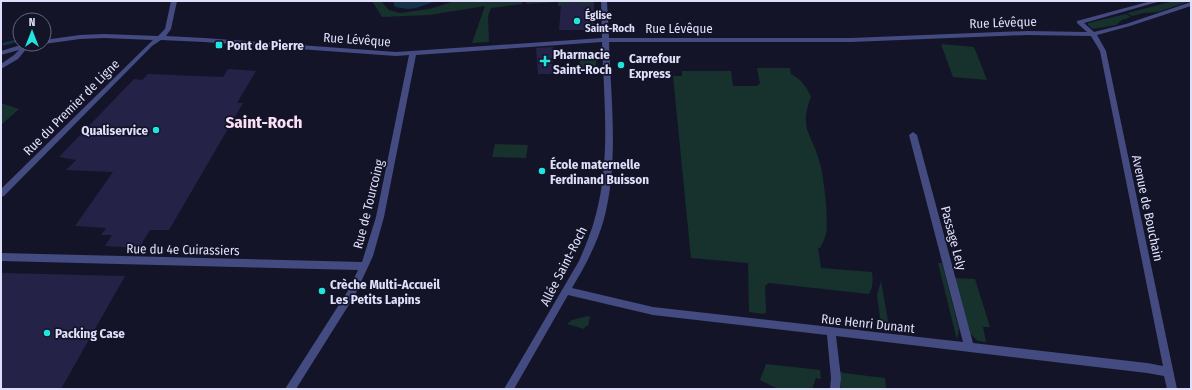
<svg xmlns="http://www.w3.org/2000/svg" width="1192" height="390" font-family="'Fira Sans Condensed',sans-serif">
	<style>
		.green { fill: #17312d }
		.water { fill: #16314a }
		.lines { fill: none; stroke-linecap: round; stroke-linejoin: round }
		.stream { stroke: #16314a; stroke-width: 3 }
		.building { fill: #242247 }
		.street { fill: #444b81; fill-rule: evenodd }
		.poi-dot { fill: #22e4dc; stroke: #141428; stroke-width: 1.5 }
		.labels { text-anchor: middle; stroke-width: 3.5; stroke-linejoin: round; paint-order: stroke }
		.far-poi-label { font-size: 11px; font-weight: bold; fill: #dfdffb; stroke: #141428; text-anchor: start }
		.street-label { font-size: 13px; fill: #dfdffb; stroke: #141428 }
		.poi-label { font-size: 13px; font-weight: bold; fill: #dfdffb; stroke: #141428; text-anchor: start }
		.district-label { font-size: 17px; font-weight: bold; fill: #fbe0f5; stroke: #141428 }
	</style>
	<rect width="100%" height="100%" fill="#141428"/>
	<g class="green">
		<polygon points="372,1 381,1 389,10 400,13 429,9 455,1 522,1 522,4 491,8 488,16 489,42 472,43 485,6 429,15 382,17"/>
		<polygon points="527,1 594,1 594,5 578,5 577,3 569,3 569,6 558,6 558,2 526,4"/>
		<polygon points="1174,1 1190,1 1158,12 1144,13 1132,16 1127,13"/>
		<polygon points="1126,14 1131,17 1122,20 1116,25 1093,29 1088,25 1088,23"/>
		<polygon points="941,44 974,47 987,80 953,77"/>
		<polygon points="596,57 596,71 581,72 579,58"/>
		<path d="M757,68h33l1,6c10,5 16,13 20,23 -13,34 2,37 9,67 4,13 9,58 6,70 -1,5 -4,10 -6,14h-2l3,20 51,4c1,7 1,16 -3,22l-100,-11 -4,3 1,27 -3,1 -14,-2 -1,-49 -57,-5 -18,-182h9v-5h49l2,15h24l3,-3z"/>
		<polygon points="1,103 19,109 1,125"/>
		<polygon points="495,144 528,145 526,158 492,157"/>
		<polygon points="938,263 942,263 959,329 957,340"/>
		<polygon points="955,278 975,279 990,327 983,327 986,342 978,341 970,333"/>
		<polygon points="881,281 890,332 883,330 881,326 877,295"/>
		<polygon points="588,316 590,317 588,326 586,326 584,329 567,324 572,320"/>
		<polygon points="766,364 820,370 821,379 816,378 812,389 778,389 760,380"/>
		<polygon points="840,371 843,373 885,378 886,389 841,389"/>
	</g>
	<polygon class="water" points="393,1 436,1 416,8 408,9 395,7"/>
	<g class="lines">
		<polyline class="stream" points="4,44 20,40"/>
	</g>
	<g class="building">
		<polygon points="569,3 577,3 578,5 594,5 595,30 559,30 561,5 569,6"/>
		<polygon points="553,47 552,74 538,74 536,48"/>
		<polygon points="228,69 256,71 237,103 243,103 169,230 150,230 139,248 105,246 112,235 101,235 106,228 75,226 113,172 66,170 76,160 59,157 134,79 142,80 148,74 223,77"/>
		<polygon points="1,273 125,276 61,389 1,389"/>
	</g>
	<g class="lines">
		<g class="street">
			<path d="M171,1h6l-6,28 -5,7 38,2 192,14 206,-14 -1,-37h6l2,37h242l176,-7 60,1 -10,-9v-2l74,-20h10l-77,22 10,9 32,-8 65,-22v4l-61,20 -33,9 9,16 71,338h-10l-3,-13 -17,-3 -311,-37 5,42 -1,11h-10l1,-11 -4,-43 -174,-20 -85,-20 -54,94h-10l75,-128c6,-14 12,-28 16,-43 16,-56 9,-118 7,-176l-186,13 -32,162 -11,39 -18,39 -59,94h-11l64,-100 9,-19 -357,-9v-8l361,9 14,-45 33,-162 -13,1 -192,-14 -43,-2 -9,6 -148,150 -3,1v-8l152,-149 -49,-2 -24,1 -36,5v-4l36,-5 24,-1 54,2 7,-7zM1027,35l64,1 9,15 63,315 -16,-3 -174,-20 -56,-208 -4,-3 -4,3 54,207 -310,-35 -81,-19c13,-22 25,-44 32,-69 15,-57 7,-119 5,-177h242z"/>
			<polygon points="24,44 36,44 28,47 18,59 1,69 1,64 14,55 19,50 1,55 1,51"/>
		</g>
	</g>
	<g class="poi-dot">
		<circle cx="577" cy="21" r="4"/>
		<rect x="215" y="41" width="8" height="8" rx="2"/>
		<path d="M543 55h4v4h4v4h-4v4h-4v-4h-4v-4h4z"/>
		<circle cx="621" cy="65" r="4"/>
		<circle cx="156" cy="130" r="4"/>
		<circle cx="542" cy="171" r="4"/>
		<circle cx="322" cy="291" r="4"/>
		<circle cx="47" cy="333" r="4"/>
	</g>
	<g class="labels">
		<g class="far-poi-label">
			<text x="585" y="19">Église<tspan x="585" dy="13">Saint-Roch</tspan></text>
		</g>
		<g class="street-label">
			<text transform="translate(1003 22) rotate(-2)" y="5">Rue Lévêque</text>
			<text x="679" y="33">Rue Lévêque</text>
			<text transform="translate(357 39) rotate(4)" y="5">Rue Lévêque</text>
			<text transform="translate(71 107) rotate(-45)" y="5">Rue du Premier de Ligne</text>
			<text transform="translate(368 204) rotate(-76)" y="5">Rue de Tourcoing</text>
			<text transform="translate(1148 208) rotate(78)" y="5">Avenue de Bouchain</text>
			<text transform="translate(954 238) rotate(75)" y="5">Passage Lely</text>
			<text transform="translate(183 249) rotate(1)" y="5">Rue du 4e Cuirassiers</text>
			<text transform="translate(563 266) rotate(-63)" y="5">Allée Saint-Roch</text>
			<text transform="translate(868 323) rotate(6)" y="5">Rue Henri Dunant</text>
		</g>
		<g class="poi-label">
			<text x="227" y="50">Pont de Pierre</text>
			<text x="553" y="59">Pharmacie<tspan x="553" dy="15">Saint-Roch</tspan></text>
			<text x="629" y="63">Carrefour<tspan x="629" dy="15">Express</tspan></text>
			<text x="148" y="135" text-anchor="end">Qualiservice</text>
			<text x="550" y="169">École maternelle<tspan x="550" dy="15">Ferdinand Buisson</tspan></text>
			<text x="330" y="289">Crèche Multi-Accueil<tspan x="330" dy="15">Les Petits Lapins</tspan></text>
			<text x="55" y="338">Packing Case</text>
		</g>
		<g class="district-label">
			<text x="264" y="128">Saint-Roch</text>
		</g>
	</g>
	<rect width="1192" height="390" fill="none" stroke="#dfdffb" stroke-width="4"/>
	<g transform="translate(32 32)"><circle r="19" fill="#141428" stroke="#65657c"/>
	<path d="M0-3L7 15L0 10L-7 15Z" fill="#22e4dc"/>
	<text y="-6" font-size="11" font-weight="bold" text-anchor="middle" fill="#dfdffb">N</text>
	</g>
</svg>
